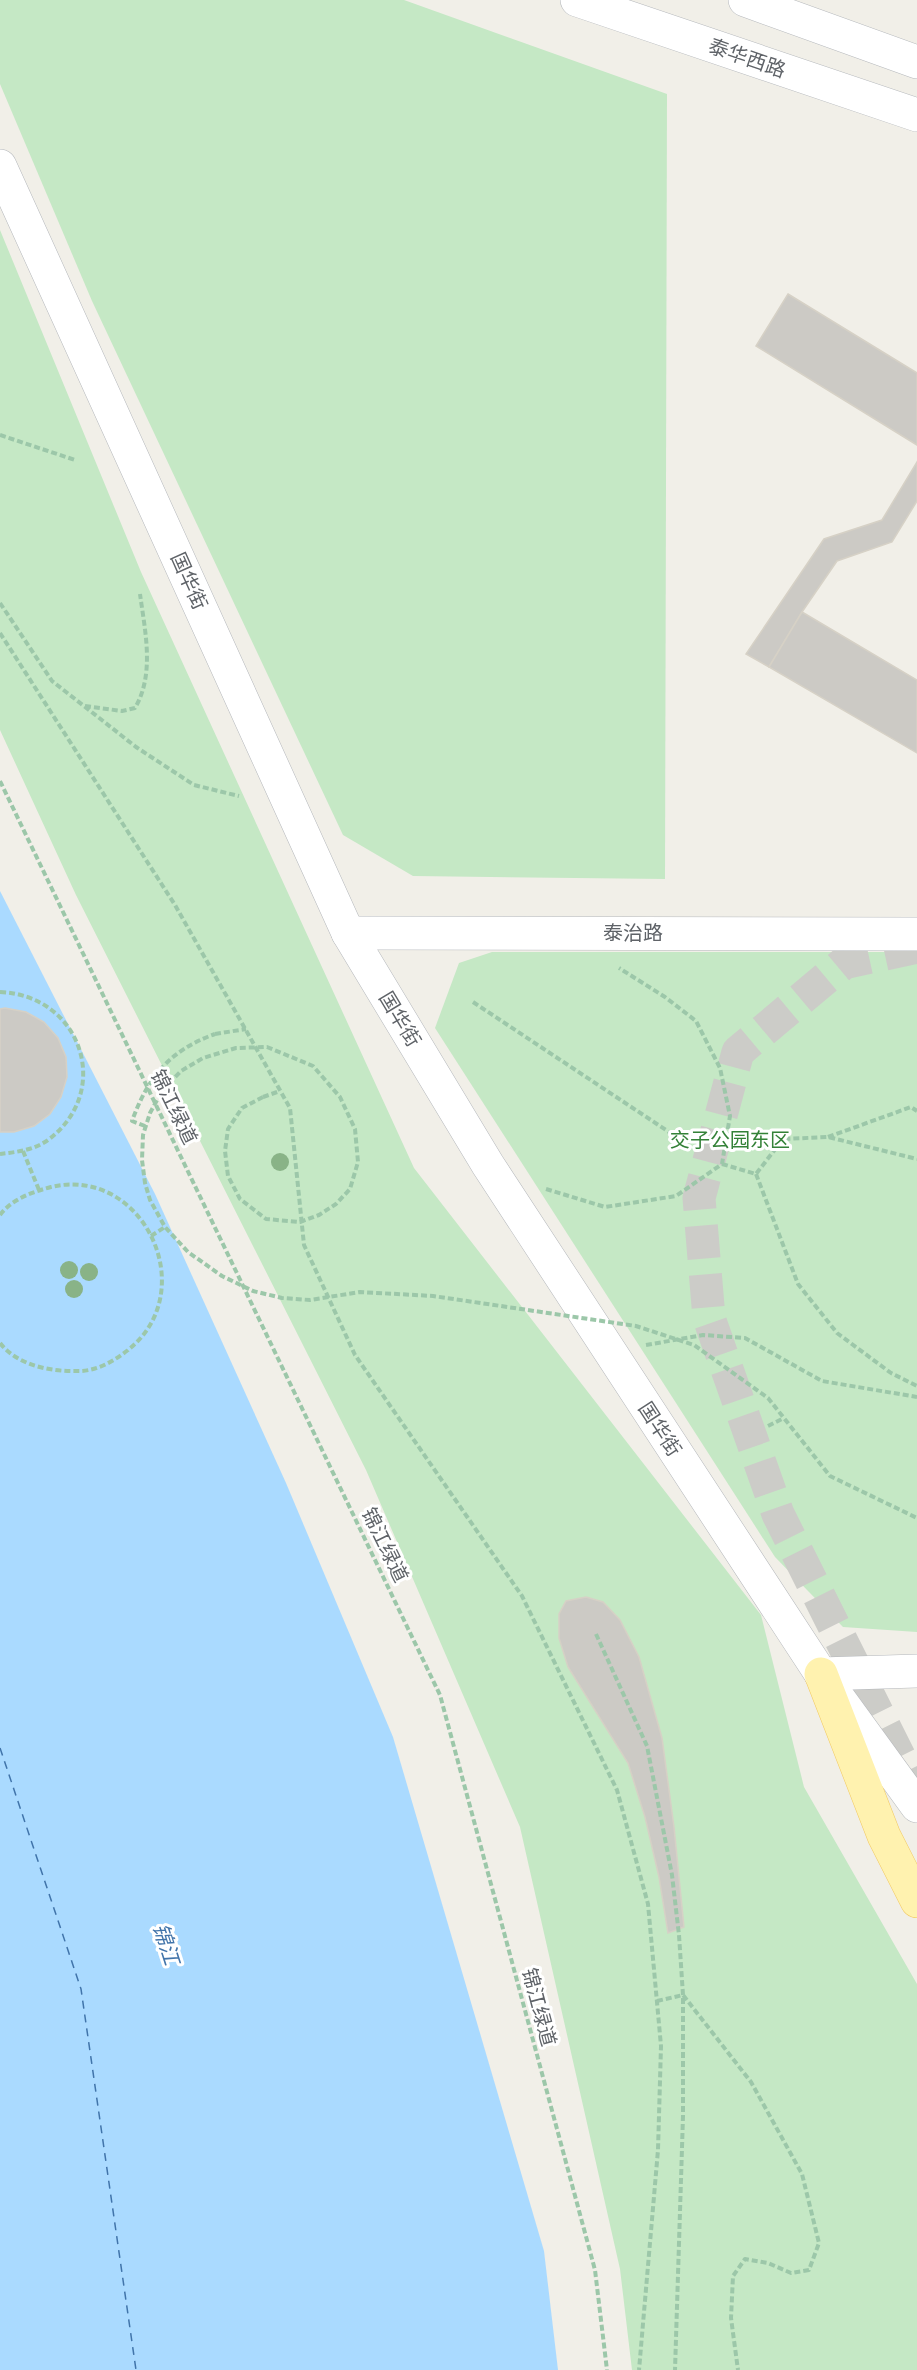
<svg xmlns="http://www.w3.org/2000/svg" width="917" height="2370" font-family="'IBM Plex Sans','Noto Sans SC',sans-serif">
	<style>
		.green { fill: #c5e8c5 }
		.water { fill: #aadaff }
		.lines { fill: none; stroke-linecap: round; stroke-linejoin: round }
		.ferry { stroke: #4174aa; stroke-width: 1.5; stroke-dasharray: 8 6; stroke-linecap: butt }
		.building { fill: #cccac5; stroke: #d6d1c6; stroke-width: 1.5 }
		.major-tunnel { stroke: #ccccc8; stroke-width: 33; stroke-dasharray: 33 16; stroke-linecap: butt }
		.minor-casing { stroke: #b5b8bc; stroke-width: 34 }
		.major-casing { stroke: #f2c960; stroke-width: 34 }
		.path { stroke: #9cc7a9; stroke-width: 4; stroke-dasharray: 6 3; stroke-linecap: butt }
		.minor { stroke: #fff; stroke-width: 33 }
		.major { stroke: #fff2af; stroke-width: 33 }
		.path-bridge { stroke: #9cc7a9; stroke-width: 4; stroke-dasharray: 6 3; stroke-linecap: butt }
		.tree { fill: #89b387 }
		.labels { text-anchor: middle; stroke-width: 6; stroke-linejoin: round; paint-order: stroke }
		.street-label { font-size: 20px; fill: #5f6368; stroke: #fff }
		.park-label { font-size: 20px; fill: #348238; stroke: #fff }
		.water-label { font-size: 21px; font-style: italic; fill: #4174aa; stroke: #fff }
	</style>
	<rect width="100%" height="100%" fill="#f1efe8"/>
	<g class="green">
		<polygon points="0,0 404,0 667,94 665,879 413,876 343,835 92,301 0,84"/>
		<polygon points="0,230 141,572 414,1168 761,1615 804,1787 917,1984 917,2370 632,2370 620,2269 520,1827 366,1470 76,895 0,730"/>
		<polygon points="492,952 917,952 917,1632 843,1627 775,1557 435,1028 459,963"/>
	</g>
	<polygon class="water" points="0,891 155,1194 286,1483 393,1737 544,2251 558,2370 0,2370"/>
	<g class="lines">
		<polyline class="ferry" points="0,1748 81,1989 136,2370"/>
	</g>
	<g class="building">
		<polygon points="788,294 917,373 917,445 756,346"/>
		<polygon points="917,462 917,501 892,542 837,561 802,612 769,667 746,654 824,539 882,520"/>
		<polygon points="802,612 917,680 917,753 769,667"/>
		<polygon points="5,1008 26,1012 44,1022 58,1038 66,1057 67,1077 61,1097 50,1114 34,1126 14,1132 0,1132 0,1009"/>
		<polygon points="586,1597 603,1602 620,1620 639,1657 662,1738 674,1827 684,1927 668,1933 659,1877 645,1817 628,1763 568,1667 559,1638 559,1614 566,1601"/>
	</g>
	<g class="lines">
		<polyline class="major-tunnel" points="917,947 844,963 738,1052 699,1198 709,1318 778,1514 917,1792"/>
		<g class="minor-casing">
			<g id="minor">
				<polyline points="577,0 917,115"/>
				<polyline points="745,0 917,62"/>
				<polyline points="0,166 348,933 488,1165 821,1674 917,1806"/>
				<polyline points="348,933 917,934"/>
				<polyline points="821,1674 917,1671"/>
			</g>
		</g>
		<g class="major-casing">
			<polyline id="major" points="821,1674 884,1836 917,1901"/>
		</g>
		<g class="path">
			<polyline points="0,435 75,460"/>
			<polyline points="0,603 52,681 84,706 136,747 194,785 239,796"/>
			<polyline points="0,633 175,905 290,1108 304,1245 355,1355 522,1596 617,1790 648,1904 661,2046 658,2150 639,2370"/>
			<path d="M85,706l37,5 13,-3c20,-34 10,-77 5,-114"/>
			<polyline points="0,781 440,1695 595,2270 607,2370"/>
			<path d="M0,992c81,3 114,99 48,148 -14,10 -31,12 -48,14"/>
			<polyline points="473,1002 675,1136"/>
			<polyline points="215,1034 246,1029"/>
			<polyline points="263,1097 280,1091"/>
			<polyline points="828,1137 911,1107 917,1111"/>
			<polyline points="23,1151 39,1190"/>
			<polyline points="722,1164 756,1174 783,1139 828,1137 917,1159"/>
			<polyline points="756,1174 798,1284 837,1333 891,1373 917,1386"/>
			<polyline points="546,1189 605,1207 676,1196 722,1164 730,1116 720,1068 696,1021 665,997 619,968"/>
			<path d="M0,1215c12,-16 32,-23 51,-28 92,-22 152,104 77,163 -14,11 -31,21 -49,21 -27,1 -61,-5 -79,-28"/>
			<polyline points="151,1236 165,1227"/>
			<polyline points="646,1345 703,1335 745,1338 822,1381 917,1397"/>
			<polyline points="768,1426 784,1418"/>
			<polyline points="596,1634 647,1746 672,1875 679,1935 683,1995 683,2116 675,2370"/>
			<polyline points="657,2001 683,1995 751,2082 802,2174 819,2243 809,2270 791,2273 768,2263 745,2259 733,2276 731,2318 738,2370"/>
		</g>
		<use href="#minor" class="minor"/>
		<use href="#major" class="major"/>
		<g class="path-bridge">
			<polyline points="263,1097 242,1108 228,1129 225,1151 228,1176 240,1199 266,1219 300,1222 319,1215 336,1204 350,1189 358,1162 355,1129 340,1097 313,1066 267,1047 236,1048 203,1058 181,1071 162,1091 150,1113 143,1135 142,1160 145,1183 150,1200 165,1227 188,1252 222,1276 253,1291 282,1298 310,1300 360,1292 433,1296 636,1326 694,1345 768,1398 830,1476 917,1518"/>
			<path d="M145,1126l-13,-5c16,-44 38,-71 83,-87"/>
		</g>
	</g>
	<g class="tree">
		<circle cx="280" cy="1162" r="9"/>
		<circle cx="69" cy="1270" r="9"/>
		<circle cx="89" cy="1272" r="9"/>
		<circle cx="74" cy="1289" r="9"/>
	</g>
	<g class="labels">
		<g class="street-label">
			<text transform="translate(747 58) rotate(19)" y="7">泰华西路</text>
			<text transform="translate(189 581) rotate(66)" y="7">国华街</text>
			<text x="633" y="940">泰治路</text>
			<text transform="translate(400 1019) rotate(59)" y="7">国华街</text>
			<text transform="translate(174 1107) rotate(64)" y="7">锦江绿道</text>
			<text transform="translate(660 1429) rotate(57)" y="7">国华街</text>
			<text transform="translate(385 1545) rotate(64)" y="7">锦江绿道</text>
			<text transform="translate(539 2007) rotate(75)" y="7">锦江绿道</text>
		</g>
		<g class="park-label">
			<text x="730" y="1147">交子公园东区</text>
		</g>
		<g class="water-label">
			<text transform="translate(166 1944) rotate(72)" y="7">锦江</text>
		</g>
	</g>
</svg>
